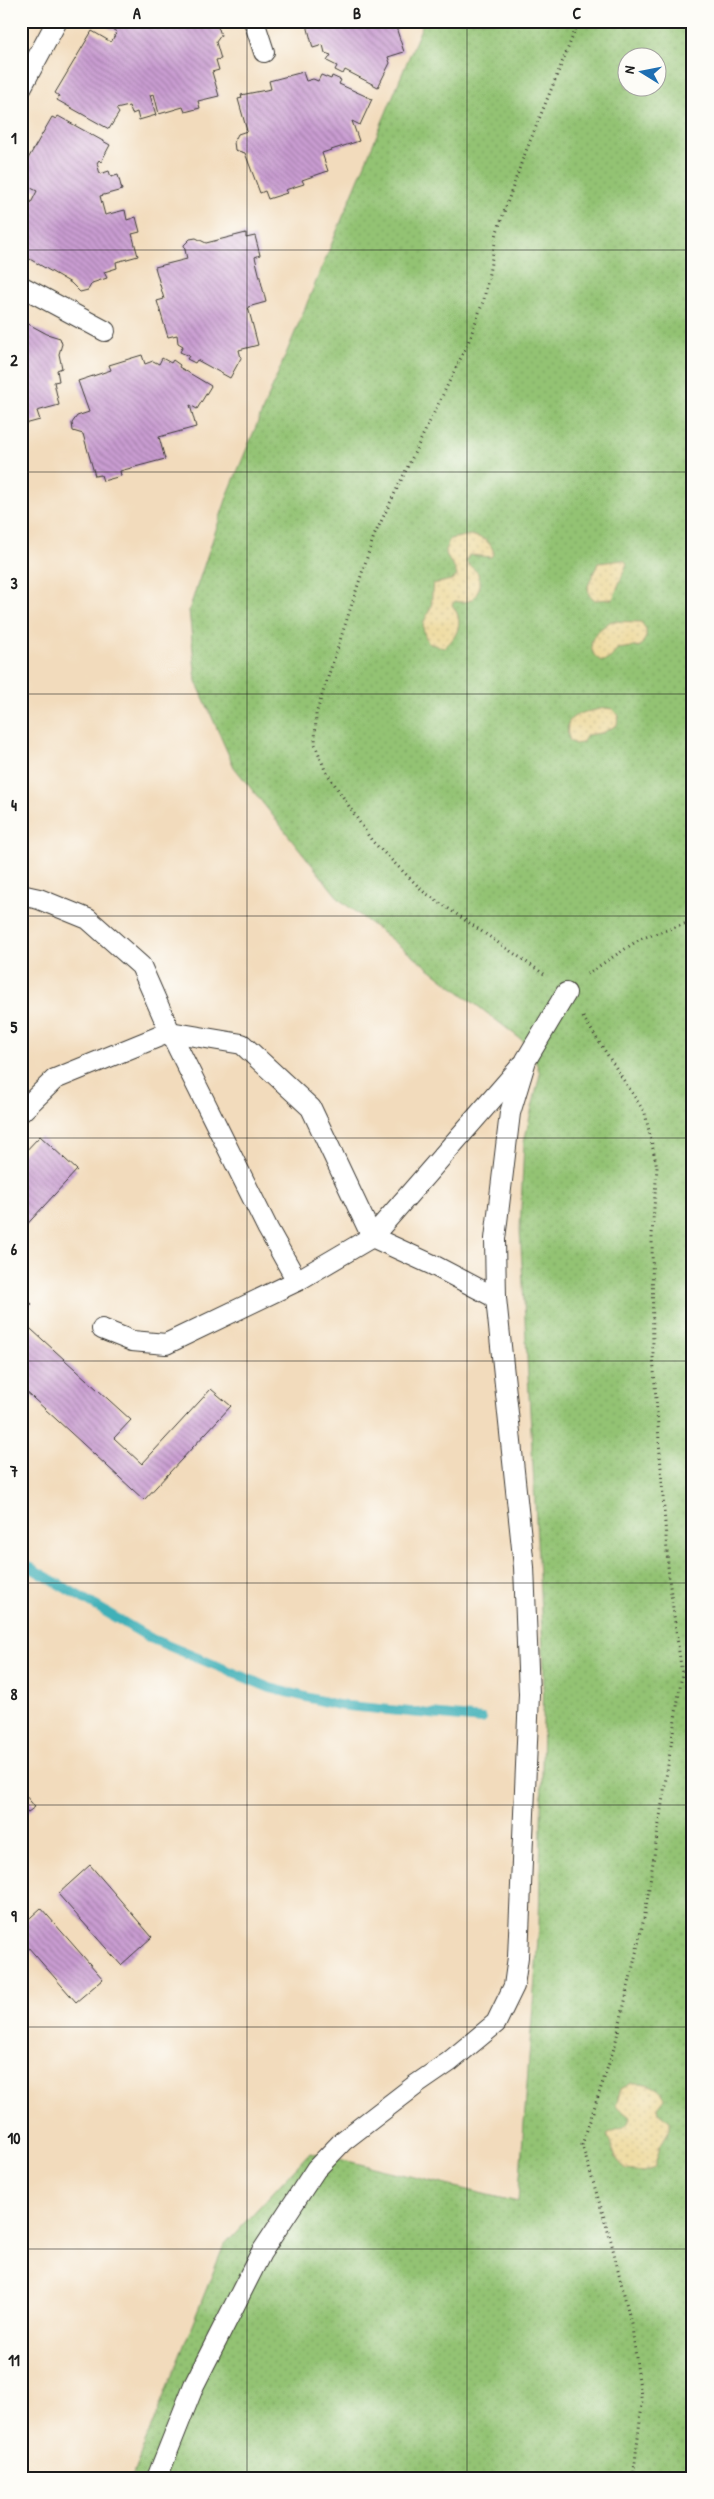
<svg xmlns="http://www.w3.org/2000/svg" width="714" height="2499" font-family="'Patrick Hand',sans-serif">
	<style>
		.grass { fill: url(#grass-dots); stroke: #587048; fill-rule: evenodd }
		.sand { fill: url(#sand-dots); stroke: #857b5d }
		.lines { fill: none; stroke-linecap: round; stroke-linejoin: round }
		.stream { stroke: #3fb0b8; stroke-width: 10 }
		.building { fill: url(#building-back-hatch) }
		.lane-casing { stroke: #3c3934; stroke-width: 22 }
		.path { stroke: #3c3934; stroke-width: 3; stroke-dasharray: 1 4; stroke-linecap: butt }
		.lane { stroke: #fff; stroke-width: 20 }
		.grid { fill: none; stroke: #1c1c1c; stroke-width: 1; stroke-opacity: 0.55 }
		.neatline { fill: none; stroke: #1c1c1c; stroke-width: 2 }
		.grid-label { font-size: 16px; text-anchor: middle; font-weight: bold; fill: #1c1c1c }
	</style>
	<defs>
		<pattern id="grass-dots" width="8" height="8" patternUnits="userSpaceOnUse" patternTransform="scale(1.25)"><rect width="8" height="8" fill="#93c373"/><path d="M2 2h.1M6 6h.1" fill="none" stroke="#7ea763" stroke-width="1.8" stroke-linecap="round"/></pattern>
		<pattern id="sand-dots" width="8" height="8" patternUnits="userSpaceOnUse" patternTransform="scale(1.25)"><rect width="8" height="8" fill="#eeda9e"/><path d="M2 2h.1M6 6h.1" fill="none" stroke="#ccba88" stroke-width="1.8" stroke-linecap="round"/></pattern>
		<pattern id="building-back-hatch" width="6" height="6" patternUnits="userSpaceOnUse" patternTransform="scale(1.25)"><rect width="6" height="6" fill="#c99cd1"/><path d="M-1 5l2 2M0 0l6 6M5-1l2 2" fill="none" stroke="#a27ea9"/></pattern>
	</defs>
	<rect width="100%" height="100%" fill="#fdfcf7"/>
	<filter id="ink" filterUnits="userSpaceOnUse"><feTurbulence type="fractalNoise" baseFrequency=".02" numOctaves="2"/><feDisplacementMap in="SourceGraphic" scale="10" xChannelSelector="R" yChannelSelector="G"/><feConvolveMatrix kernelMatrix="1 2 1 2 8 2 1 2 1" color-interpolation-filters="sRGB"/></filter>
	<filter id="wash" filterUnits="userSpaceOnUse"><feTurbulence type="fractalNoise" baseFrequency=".0096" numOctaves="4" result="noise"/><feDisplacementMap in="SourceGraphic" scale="20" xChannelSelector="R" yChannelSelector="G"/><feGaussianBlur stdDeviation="1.12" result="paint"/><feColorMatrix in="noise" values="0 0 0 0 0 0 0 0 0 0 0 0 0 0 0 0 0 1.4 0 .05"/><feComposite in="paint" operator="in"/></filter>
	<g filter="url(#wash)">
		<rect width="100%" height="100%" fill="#f2dbbc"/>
		<path class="grass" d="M424,21h269v2457h-562l93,-233 86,-93 208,50 21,-277 5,-257 -24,-439 4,-87 16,-68 -9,-27 -191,-147 -106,-133 -38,-86 -7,-71 39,-116zM626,58h30v30h-30z"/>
		<g class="sand">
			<path d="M470,535c13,3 20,5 24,18l-3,4 -22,-2 -3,7 12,11c4,18 -3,33 -23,28l-3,4c13,16 6,31 -8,43l-16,-5c-8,-19 -5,-18 2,-34 3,-8 1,-17 3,-25l18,-4 6,-4c-3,-16 -18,-18 -7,-37z"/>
			<polygon points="623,560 627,563 613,599 595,600 589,595 588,586 598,563"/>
			<path d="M611,621l30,1 5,7v8l-5,9 -24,3c-2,3 -4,7 -7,9 -12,10 -23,-10 -17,-20 3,-7 12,-12 18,-17z"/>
			<path d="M605,708l8,1 5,7 -1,9 -15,8 -15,2 -5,8 -7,1 -5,-3c-11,-28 14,-28 35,-33z"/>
			<path d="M632,2083c14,0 26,2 33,15l-7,9 1,6 11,8v8l-10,17 -6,22 -10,4 -18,-2 -10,-12 -9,-24c10,-6 21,-4 23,-17l-14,-11 5,-17z"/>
		</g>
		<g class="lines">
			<polyline class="stream" points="21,1562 152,1639 270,1688 338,1705 482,1719"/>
		</g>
		<g id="blocks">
			<g class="building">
				<polygon points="104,21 201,21 208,25 214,24 219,29 221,35 216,42 221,59 216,60 219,70 212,72 219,96 198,101 200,108 185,112 183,107 159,114 154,94 150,95 156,115 139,120 137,112 132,114 129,106 116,109 119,113 109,129 57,100 59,96 55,93 92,31 111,42 117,32 104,25"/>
				<polygon points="306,21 394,21 404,52 388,57 390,63 378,87 345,70 343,74 335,70 337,66 327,61 331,55 325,53 323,45 313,48"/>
				<polygon points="303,72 306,81 313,79 318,81 321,75 331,79 332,76 341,80 339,84 372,99 360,125 352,121 359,141 322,153 328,171 302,180 304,184 285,190 287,193 268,199 265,191 260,193 245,153 235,150 234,142 238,134 247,131 238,99 242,98 241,95 271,89 269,81"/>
				<polygon points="58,116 110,145 101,162 99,160 97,163 100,174 109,171 111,177 118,175 122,190 100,196 105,215 125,210 127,220 136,217 140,232 132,234 138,256 116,262 117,268 104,272 107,278 92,283 88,290 80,292 71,283 21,254 21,197 31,203 37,191 21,183 21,171 52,117 56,119"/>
				<polygon points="246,233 246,238 255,236 260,255 255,257 266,302 248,307 258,345 239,350 241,358 230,378 197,360 195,363 187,359 189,356 180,352 183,346 178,343 177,335 168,337 157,301 164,299 155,267 187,259 184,245 190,239 196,238 206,243"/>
				<polygon points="21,320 47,334 60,338 62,344 59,354 62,368 57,370 59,381 54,382 59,405 37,411 40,420 25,424 21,417"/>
				<polygon points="142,355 145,364 153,361 159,364 162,358 171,363 173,360 180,365 179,367 211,386 197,409 190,405 196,427 159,437 165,459 120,471 121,476 103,481 101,475 95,476 83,434 73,431 72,423 77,416 89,412 78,381 111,370 109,365"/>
				<polygon points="40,1136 77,1170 21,1231 21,1156"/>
				<polygon points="21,1293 32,1304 21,1315"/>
				<polygon points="21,1320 131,1420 114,1438 142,1464 211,1389 231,1406 144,1500 21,1387"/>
				<polygon points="21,1790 35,1807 21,1817"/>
				<polygon points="90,1865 152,1937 121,1965 58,1894"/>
				<polygon points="41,1908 103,1979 76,2002 21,1939 21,1926"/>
			</g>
		</g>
	</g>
	<g filter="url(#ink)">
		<use href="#blocks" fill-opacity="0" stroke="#3c3934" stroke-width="1"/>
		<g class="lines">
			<g class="lane-casing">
				<g id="lane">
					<polyline points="254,21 264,52"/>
					<polyline points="21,88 57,21"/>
					<polyline points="21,286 105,331"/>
					<polyline points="21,895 39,899 88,919 141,966 170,1032 268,1229 297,1281"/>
					<polyline points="21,1112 55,1079 170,1032 242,1044 311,1108 372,1237 433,1265 496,1298"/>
					<polyline points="102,1329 132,1341 166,1344 297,1281 372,1237 521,1066"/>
					<polyline points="157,2478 194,2385 261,2253 316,2169 343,2141 417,2084 449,2062 496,2023 514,1986 518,1957 529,1694 524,1567 496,1298 495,1239 510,1113 526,1060 566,993"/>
				</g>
			</g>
			<g class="path">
				<polyline points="544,974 424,892 372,841 325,770 315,744 316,714 374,536 468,343 484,299 497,232 522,161 579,21"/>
				<polyline points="587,974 640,939 693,921"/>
				<polyline points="583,1017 645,1113 657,1167 652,1235 653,1357 669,1579 682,1674 645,1914 615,2045 582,2145 611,2241 632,2327 642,2404 633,2478"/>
			</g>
			<use href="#lane" class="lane"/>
		</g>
	</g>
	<path class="grid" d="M247,21v2457M467,21v2457M21,250h672M21,472h672M21,694h672M21,916h672M21,1138h672M21,1361h672M21,1583h672M21,1805h672M21,2027h672M21,2249h672"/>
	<rect width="714" height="2499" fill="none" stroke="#fdfcf7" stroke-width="55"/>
	<g transform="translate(642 72) rotate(280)"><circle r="24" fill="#fdfcf7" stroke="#a3a29f"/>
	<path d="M0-4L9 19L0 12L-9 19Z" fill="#1f6fb2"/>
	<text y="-8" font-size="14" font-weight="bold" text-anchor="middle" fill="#1c1c1c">N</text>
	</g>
	<rect x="28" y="28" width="658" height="2444" class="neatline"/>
	<g class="grid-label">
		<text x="137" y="19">A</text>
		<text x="357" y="19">B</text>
		<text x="577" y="19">C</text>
		<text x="14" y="144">1</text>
		<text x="14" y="366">2</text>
		<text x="14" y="589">3</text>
		<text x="14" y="811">4</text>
		<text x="14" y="1033">5</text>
		<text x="14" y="1255">6</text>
		<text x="14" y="1477">7</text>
		<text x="14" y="1700">8</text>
		<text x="14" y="1922">9</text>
		<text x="14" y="2144">10</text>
		<text x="14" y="2366">11</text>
	</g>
</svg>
